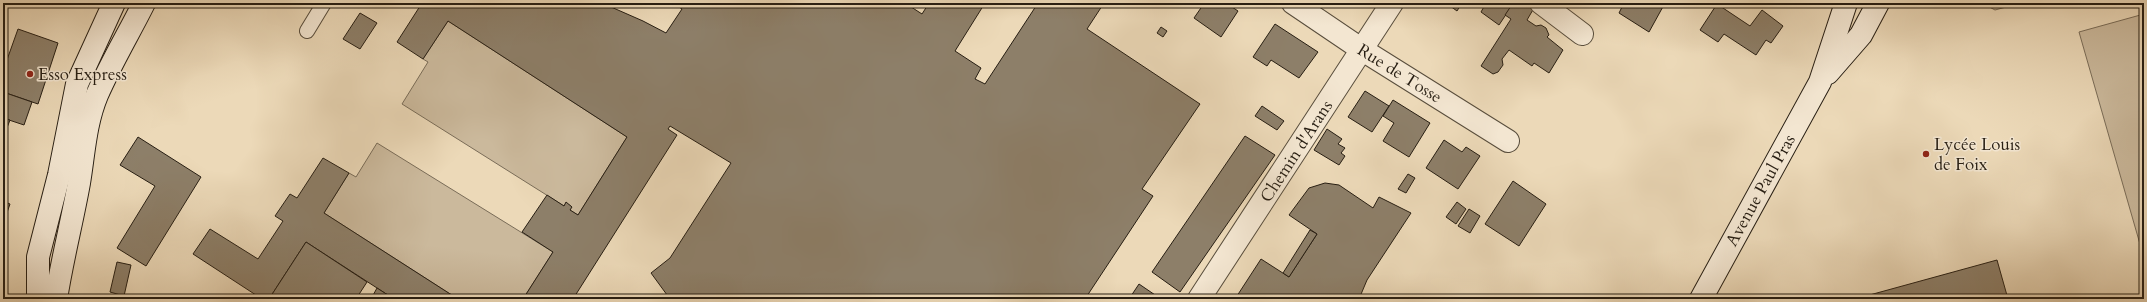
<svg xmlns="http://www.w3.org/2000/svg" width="2147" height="302" font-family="Cardo,serif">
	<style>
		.green { fill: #cbb99c; stroke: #796c58 }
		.building { fill: #8d7f69; stroke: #271e13 }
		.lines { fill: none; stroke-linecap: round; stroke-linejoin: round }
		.lane-casing { stroke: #584d3c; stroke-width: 16 }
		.street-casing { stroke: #584d3c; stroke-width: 24 }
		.secondary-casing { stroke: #271e13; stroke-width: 24 }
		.lane { stroke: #f3e6d1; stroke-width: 14 }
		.street { stroke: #f3e6d1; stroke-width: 22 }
		.secondary { stroke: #f3e6d1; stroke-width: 22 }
		.poi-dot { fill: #8f2418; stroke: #f3e6d1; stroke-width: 1.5 }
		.labels { text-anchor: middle; stroke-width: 3; stroke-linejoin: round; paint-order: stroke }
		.street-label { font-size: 17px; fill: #271e13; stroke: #f3e6d1 }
		.poi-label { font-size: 17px; fill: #271e13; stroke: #f3e6d1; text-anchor: start }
	</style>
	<rect width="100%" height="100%" fill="#ecd9b8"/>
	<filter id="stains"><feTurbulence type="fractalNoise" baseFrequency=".005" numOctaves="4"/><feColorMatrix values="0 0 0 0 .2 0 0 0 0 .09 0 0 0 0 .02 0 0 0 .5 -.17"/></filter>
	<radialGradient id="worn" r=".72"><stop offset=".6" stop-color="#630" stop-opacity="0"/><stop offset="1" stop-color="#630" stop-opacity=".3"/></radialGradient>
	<g class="green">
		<polygon points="1982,3 2021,3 1995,10"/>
		<polygon points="2144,14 2144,258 2079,32"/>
		<polygon points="448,21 627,137 578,215 570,210 571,206 566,203 564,206 402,104 428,62 423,59"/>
		<polygon points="377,143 553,252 523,299 458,299 324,213 349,173 356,177"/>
	</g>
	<g class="building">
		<polygon points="422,3 602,3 643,21 666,33 682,9 673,3 905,3 922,14 929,3 985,3 955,51 981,68 975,79 985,84 1038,3 1104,3 1087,29 1200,104 1142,189 1153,196 1085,299 670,299 651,273 670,258 731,163 670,126 668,129 677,135 573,299 523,299 553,252 522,232 547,195 564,206 566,202 572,207 570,210 578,215 627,137 448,21 423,59 397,42"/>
		<polygon points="1201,3 1226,3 1238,11 1221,37 1194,18 1203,5"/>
		<polygon points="1446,3 1462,3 1457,11"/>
		<polygon points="1486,3 1505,3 1511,7 1499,25 1481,12"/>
		<polygon points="1513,3 1526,3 1534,8 1527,20 1536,26 1541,25 1546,28 1549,35 1547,37 1563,50 1549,73 1534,63 1532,66 1509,50 1502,59 1503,65 1498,72 1493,74 1481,66 1511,19 1505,15"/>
		<polygon points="1616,3 1665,3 1649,32 1619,13 1622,7"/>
		<polygon points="1717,4 1750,26 1762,10 1783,26 1771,43 1766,40 1756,55 1724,34 1718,42 1700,30"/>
		<polygon points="360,13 377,23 360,49 343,39"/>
		<polygon points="1275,24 1318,52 1299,78 1271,60 1267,66 1253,57"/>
		<polygon points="1161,27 1167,31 1163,37 1157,33"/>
		<polygon points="18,29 58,43 38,104 3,92 3,71"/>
		<polygon points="1365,91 1389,106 1372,132 1348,117"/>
		<polygon points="3,92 32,102 24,125 3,118"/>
		<polygon points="1393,100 1430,123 1409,157 1383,141 1394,123 1383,116"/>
		<polygon points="1262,106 1284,121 1277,130 1255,116"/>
		<polygon points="3,118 10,120 3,138"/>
		<polygon points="1327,129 1342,139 1338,144 1345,148 1341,153 1345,156 1339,165 1314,150"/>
		<polygon points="1245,136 1275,155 1180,292 1152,272"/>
		<polygon points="138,137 201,177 146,266 117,248 155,186 120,165"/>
		<polygon points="1444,140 1462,152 1466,147 1480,156 1458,189 1426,168"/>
		<polygon points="323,158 349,173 324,213 458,299 394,299 306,242 269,299 262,299 193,254 210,229 258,259 283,221 275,216 290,194 297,198"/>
		<polygon points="1408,174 1415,178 1406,193 1398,189"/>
		<polygon points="1513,181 1546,204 1519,246 1485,224"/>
		<polygon points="1325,183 1339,185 1373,208 1379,197 1411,213 1367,280 1359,299 1235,299 1261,259 1289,277 1317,234 1289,215 1309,188"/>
		<polygon points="3,201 10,204 4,221 3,221"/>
		<polygon points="1457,202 1466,209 1456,224 1446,217"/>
		<polygon points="1469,209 1480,216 1470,233 1458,226"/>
		<polygon points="1310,230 1317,234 1289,277 1283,273"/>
		<polygon points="306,242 367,282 356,299 269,299"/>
		<polygon points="1997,260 2008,299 1855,299"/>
		<polygon points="117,262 131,265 124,296 110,292"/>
		<polygon points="1139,284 1161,299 1129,299"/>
		<polygon points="377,288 394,299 371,299"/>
	</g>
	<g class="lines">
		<g class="lane-casing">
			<polyline id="lane" points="307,31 324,3"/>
		</g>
		<g class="street-casing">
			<g id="street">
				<polyline points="1293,3 1361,49 1508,141"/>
				<polyline points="1541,3 1582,34"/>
				<polyline points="1199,299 1392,3"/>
			</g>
		</g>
		<g class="secondary-casing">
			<g id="secondary">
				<polyline points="1828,73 1861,35 1878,3"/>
				<polyline points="38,299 38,257 59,175 77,84 114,3"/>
				<path d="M56,299c6,-39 16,-77 23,-116 5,-30 6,-59 18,-88 14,-32 32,-62 47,-92"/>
				<polyline points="1701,299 1820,82 1846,3"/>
			</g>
		</g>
		<use href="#lane" class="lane"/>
		<use href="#street" class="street"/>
		<use href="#secondary" class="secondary"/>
	</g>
	<g class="poi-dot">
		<circle cx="30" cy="74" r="4"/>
		<circle cx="1926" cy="154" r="4"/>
	</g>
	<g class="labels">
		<g class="street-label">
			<text transform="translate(1400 73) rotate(32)" y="6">Rue de Tosse</text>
			<text transform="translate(1296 151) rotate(-57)" y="6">Chemin d'Arans</text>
			<text transform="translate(1760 190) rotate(-61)" y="6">Avenue Paul Pras</text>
		</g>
		<g class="poi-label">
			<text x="38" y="80">Esso Express</text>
			<text x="1934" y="150">Lycée Louis<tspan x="1934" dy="20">de Foix</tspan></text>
		</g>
	</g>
	<rect width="2147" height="302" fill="none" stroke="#ecd9b8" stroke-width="16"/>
	<rect x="4" y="4" width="2139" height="294" fill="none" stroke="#271e13" stroke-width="2"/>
	<rect x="8" y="8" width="2131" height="286" fill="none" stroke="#271e13"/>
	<rect width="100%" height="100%" filter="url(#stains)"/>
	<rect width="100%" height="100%" fill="url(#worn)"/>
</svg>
